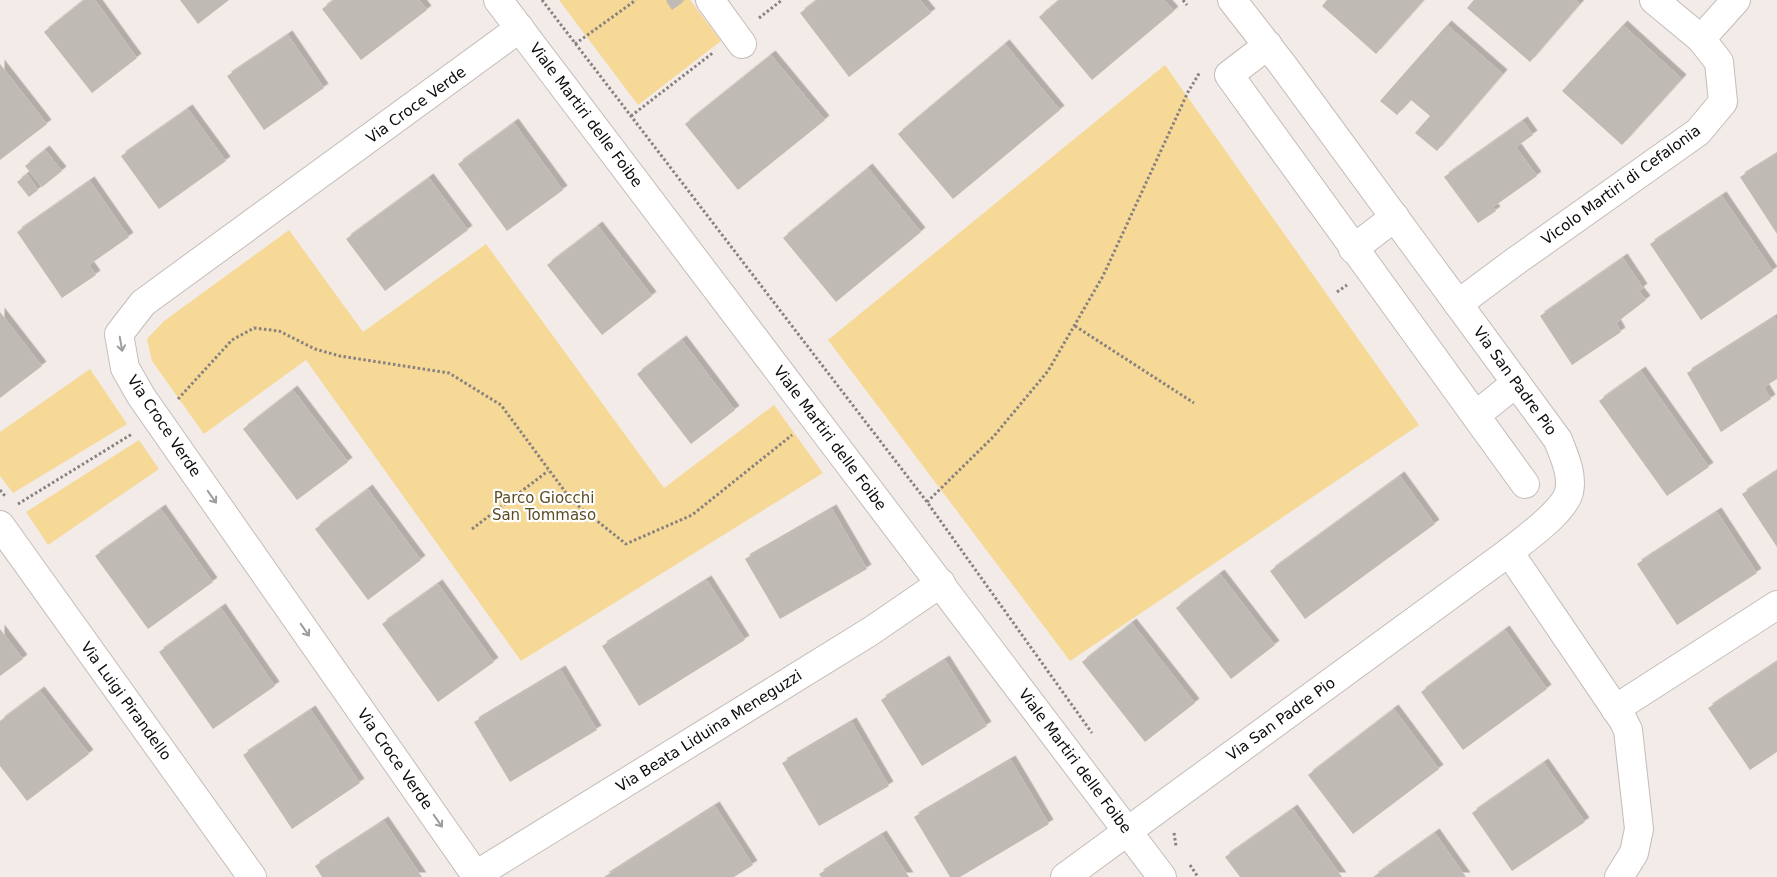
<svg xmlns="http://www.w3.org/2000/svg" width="1777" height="877" font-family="'DejaVu Sans',sans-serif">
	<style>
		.green { fill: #f6d996 }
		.building { fill: #c0bab5; filter: url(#shadow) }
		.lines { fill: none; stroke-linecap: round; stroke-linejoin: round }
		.minor-casing { stroke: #c4bcb9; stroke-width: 30 }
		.path { stroke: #87817f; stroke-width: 3; stroke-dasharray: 2.5 2.5; stroke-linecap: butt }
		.minor { stroke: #fff; stroke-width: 28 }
		.oneway { stroke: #9e9d9d }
		.labels { text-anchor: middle; stroke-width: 4.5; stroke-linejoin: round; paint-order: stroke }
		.street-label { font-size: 15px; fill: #0d0b0a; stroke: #fff }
		.park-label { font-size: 15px; fill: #5d4c23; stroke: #fff }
	</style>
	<defs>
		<filter id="shadow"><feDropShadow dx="4.5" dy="-4.5" stdDeviation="0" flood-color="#0004"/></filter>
	</defs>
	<rect width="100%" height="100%" fill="#f3ebe7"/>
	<g class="green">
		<polygon points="559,0 690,0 721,41 638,105"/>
		<polygon points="1165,65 1419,425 1070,661 828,340"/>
		<polygon points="289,230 363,332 486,244 664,488 774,405 823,473 521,661 306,360 204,434 152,361 147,339 164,321"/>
		<polygon points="90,369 127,424 13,493 0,476 0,432"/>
		<polygon points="139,440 159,469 48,545 26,512"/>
	</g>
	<g class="building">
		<polygon points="84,0 95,0 137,58 92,93 44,32"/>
		<polygon points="180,0 229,0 198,24"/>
		<polygon points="334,0 419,0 427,10 361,60 322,9"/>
		<polygon points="667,0 682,0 683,2 672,10 666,1"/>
		<polygon points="817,0 920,0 931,13 849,77 800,13"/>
		<polygon points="1059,0 1164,0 1174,11 1092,80 1039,17"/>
		<polygon points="1327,0 1424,0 1376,54 1322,6"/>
		<polygon points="1474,0 1575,0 1580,4 1530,62 1467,8"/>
		<polygon points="1447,25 1503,74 1437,151 1415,133 1430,116 1411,100 1397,115 1380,101"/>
		<polygon points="1623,25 1682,79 1622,145 1562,91"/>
		<polygon points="288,35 324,88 264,130 227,76"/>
		<polygon points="1005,44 1060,110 953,199 898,134"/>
		<polygon points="771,55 825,120 738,190 685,124"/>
		<polygon points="0,64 47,124 0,160"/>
		<polygon points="188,109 226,161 159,209 121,156"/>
		<polygon points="1523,121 1533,135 1516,147 1537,176 1493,207 1496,211 1478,223 1444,177"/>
		<polygon points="514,123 563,190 507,231 458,164"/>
		<polygon points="45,150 62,171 42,187 25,166"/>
		<polygon points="1777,154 1777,234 1740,177"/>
		<polygon points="868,168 921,232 836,302 783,238"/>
		<polygon points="27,174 38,190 29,197 17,182"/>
		<polygon points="429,178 468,230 385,291 346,239"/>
		<polygon points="90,181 129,237 89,265 96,275 62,298 17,232"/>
		<polygon points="1722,196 1773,271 1701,320 1650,244"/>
		<polygon points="598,226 652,296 602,335 547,265"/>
		<polygon points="1623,258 1643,288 1639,291 1646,300 1616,323 1621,332 1572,365 1540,316"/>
		<polygon points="0,312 42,366 0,398"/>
		<polygon points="1775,317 1777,321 1777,379 1764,387 1771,399 1721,432 1687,373"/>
		<polygon points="682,340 735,410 691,444 637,374"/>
		<polygon points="1641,371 1709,467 1667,496 1599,401"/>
		<polygon points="293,390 348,462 297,500 243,429"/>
		<polygon points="1777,471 1777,547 1742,494"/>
		<polygon points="1400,476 1435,524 1305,619 1270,571"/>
		<polygon points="368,489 421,560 368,600 315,529"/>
		<polygon points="161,509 213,582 148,629 95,556"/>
		<polygon points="832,509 867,569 780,619 745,559"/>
		<polygon points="1717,512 1757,573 1677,625 1637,564"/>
		<polygon points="1220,574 1275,645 1231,679 1176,608"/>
		<polygon points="707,580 745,640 639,706 602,646"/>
		<polygon points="438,584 494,662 438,702 382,624"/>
		<polygon points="221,608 275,686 213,729 159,652"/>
		<polygon points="1132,623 1195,703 1145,742 1082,662"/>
		<polygon points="0,629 23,659 0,676"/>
		<polygon points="1505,630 1547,689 1463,750 1421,692"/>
		<polygon points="945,660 987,726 922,766 881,700"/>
		<polygon points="1777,662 1777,752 1750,770 1708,708"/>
		<polygon points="561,670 597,730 510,782 474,722"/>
		<polygon points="40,691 89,754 27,801 0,766 0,721"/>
		<polygon points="1394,709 1439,769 1353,834 1308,775"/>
		<polygon points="311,710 360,783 292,829 243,755"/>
		<polygon points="852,722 889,786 819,826 782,763"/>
		<polygon points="1011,760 1049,824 960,877 950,877 914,817"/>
		<polygon points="1544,763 1585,822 1512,871 1472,813"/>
		<polygon points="715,806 753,865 734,877 604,877"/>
		<polygon points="1293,809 1342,877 1240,877 1225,857"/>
		<polygon points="384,821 422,877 322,877 315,866"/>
		<polygon points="1435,833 1466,877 1373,877"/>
		<polygon points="882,835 909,877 821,877 819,874"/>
	</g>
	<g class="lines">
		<g class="minor-casing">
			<g id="minor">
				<polyline points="498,0 1162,877"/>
				<polyline points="710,0 742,44"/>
				<polyline points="1701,39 1736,0"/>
				<polyline points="1268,45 1229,75 1525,484"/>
				<polyline points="1353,249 1395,217"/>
				<polyline points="1458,304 1513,263 1698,132 1723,102 1719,62 1701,39 1654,0"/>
				<polyline points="1476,415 1516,383"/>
				<polyline points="0,525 252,877"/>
				<polyline points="1509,552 1623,720 1628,730 1639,829 1634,853 1619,877"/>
				<polyline points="1615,709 1777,605"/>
				<polyline points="476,875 871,631 941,583"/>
				<polyline points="477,877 141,396 125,368 119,334 143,303 520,28"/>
				<path d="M1065,877l444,-325c16,-13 55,-40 60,-60 4,-18 -5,-36 -11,-52l-276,-376 -50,-64"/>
			</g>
		</g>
		<g class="path">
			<polyline points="542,0 927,502 1092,733"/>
			<polyline points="1183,0 1187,5"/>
			<polyline points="759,18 782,0"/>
			<polyline points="575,44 636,0"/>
			<polyline points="631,116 714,52"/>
			<polyline points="1337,292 1347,285"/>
			<polyline points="1075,326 1194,403"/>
			<polyline points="178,399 232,340 254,328 279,331 315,349 340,356 449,373 501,405 572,501 626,544 692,515 792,435"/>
			<polyline points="0,490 5,496"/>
			<polyline points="927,502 994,436 1048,371 1103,276 1188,92 1200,72"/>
			<polyline points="18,504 132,434"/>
			<polyline points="472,529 548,471"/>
			<polyline points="1174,833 1176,846"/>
			<polyline points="1190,865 1198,877"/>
		</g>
		<use href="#minor" class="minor"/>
	</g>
	<defs><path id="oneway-shaft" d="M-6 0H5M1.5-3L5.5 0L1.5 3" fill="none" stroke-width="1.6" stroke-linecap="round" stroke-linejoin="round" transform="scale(1.25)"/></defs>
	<g class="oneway">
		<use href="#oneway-shaft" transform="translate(121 344) rotate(80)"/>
		<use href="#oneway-shaft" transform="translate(212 497) rotate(55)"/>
		<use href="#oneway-shaft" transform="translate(305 630) rotate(55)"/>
		<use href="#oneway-shaft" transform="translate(438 821) rotate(55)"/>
	</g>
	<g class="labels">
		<g class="street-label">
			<text transform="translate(416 105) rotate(-36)" y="5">Via Croce Verde</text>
			<text transform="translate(586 115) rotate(53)" y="5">Viale Martiri delle Foibe</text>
			<text transform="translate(1621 185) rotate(-36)" y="5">Vicolo Martiri di Cefalonia</text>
			<text transform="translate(1515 381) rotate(54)" y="5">Via San Padre Pio</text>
			<text transform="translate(164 426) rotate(56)" y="5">Via Croce Verde</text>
			<text transform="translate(830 438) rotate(53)" y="5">Viale Martiri delle Foibe</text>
			<text transform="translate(126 701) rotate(54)" y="5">Via Luigi Pirandello</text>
			<text transform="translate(1281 719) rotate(-36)" y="5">Via San Padre Pio</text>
			<text transform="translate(709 731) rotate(-32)" y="5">Via Beata Liduina Meneguzzi</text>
			<text transform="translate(395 759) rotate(55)" y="5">Via Croce Verde</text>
			<text transform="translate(1075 761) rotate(53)" y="5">Viale Martiri delle Foibe</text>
		</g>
		<g class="park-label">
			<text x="544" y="503">Parco Giocchi<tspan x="544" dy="17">San Tommaso</tspan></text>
		</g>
	</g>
</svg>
